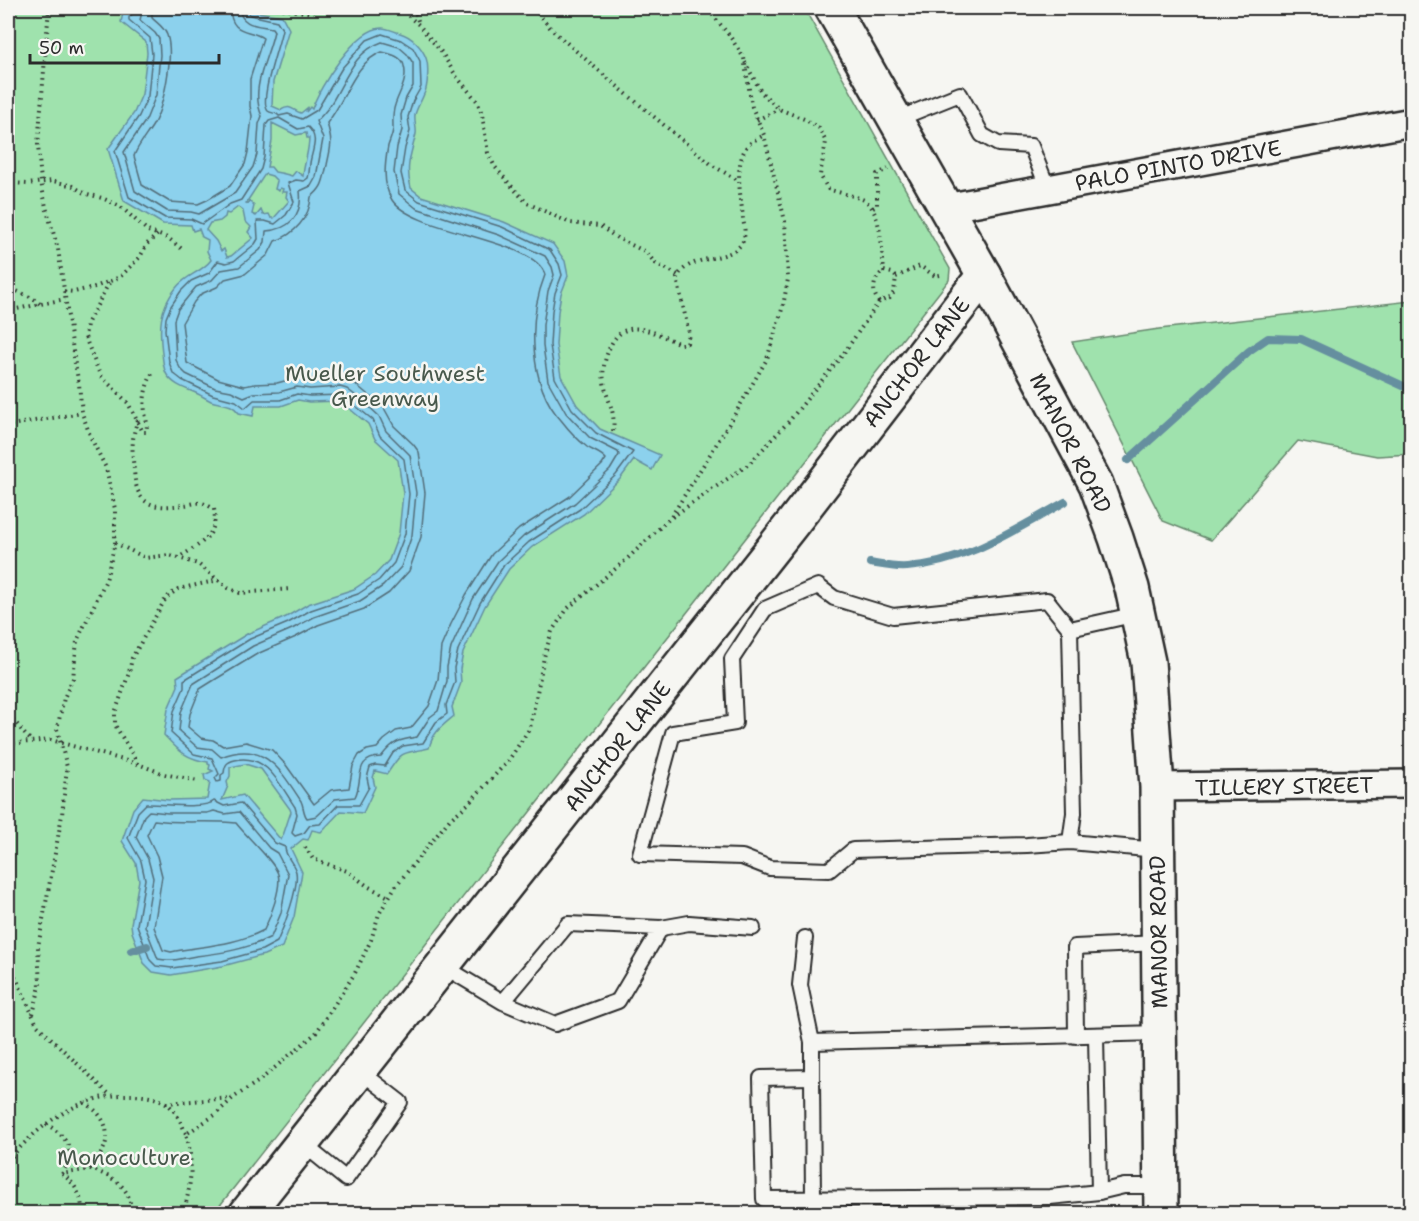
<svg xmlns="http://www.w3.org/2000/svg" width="1419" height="1221" font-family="'Shantell Sans',sans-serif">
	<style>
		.green { fill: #9fe2ad; stroke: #65866c; stroke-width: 1.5 }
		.water { fill: #8cd1ed; stroke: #658f9f; stroke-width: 1.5; fill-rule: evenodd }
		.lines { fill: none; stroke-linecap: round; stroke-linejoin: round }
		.shore { stroke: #526d79; stroke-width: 1.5 }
		.stream { stroke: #658f9f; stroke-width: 8 }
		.lane-casing { stroke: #2b2b2b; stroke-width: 18 }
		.street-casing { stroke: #2b2b2b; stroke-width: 32 }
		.secondary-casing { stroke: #2b2b2b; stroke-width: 38 }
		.path { stroke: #2b2b2b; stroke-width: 4; stroke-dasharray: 1.5 4.5; stroke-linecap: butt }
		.lane { stroke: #f6f6f2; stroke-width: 14 }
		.street { stroke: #f6f6f2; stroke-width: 27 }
		.secondary { stroke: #f6f6f2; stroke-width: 33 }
		.labels { text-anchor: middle; stroke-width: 5; stroke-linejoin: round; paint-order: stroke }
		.street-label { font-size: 22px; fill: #2b2b2b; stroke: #f6f6f2 }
		.park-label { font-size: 22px; fill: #48594c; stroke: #f6f6f2 }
	</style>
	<rect width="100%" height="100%" fill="#f6f6f2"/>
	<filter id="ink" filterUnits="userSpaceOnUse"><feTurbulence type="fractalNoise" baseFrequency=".0167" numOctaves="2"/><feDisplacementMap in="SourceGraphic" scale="12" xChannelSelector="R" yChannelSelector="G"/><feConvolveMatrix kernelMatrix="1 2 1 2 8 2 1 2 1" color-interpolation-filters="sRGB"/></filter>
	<g filter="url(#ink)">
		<g class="green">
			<polygon points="8,8 804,8 950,269 949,280 214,1213 8,1213"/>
			<polygon points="1411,301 1411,454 1377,456 1298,441 1211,540 1163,521 1072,342 1159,329"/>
		</g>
		<path class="water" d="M136,8h112l9,4 25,4 7,13 -16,53 -1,24 9,4c10,-6 11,0 20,3l6,-5 -1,4 4,-5 2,2c7,-22 44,-81 70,-81 6,0 13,4 18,5 11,3 22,14 26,25 3,8 2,29 -2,36 -3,8 -7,13 -9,21 -1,7 2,13 1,19 -5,21 -11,32 -5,54l10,8 83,26 49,22 12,17 3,15 -7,18 -3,18 -2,33 5,31 16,29 23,24 60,26 -8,15 -18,-10 -14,19 -36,35 -52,33 -23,22 -24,37 -22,47 -3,16 1,14 -9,24 2,9c-12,10 -21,16 -25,32 -28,7 -25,0 -42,26l-12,-3 -2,7 2,9 -12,26 -22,-2 -20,21 -9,-2 -4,10 -5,-1 -12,10 11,23 -8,45 -12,30 -18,8 -41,11 -52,9 -18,-3 -9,-9 -12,-31 -1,-8 8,-44 -3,-17 -14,-22 11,-32 10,-12 26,3 38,-1 3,-17 -5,-2 -1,-5 9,-4 -4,-2 1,-4 -2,-1v-2c-22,-3 -29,-11 -44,-27l4,-26 10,-23 -1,-9 70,-43 39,-17 22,-13 46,-15 21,-14 14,-15 10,-27 4,-40 -5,-33 -23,-21 -7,-15 -28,-23 -31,1 -11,-2 -17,6h-26l-2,10 -14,-3c-8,-11 -17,-8 -28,-12 -4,-2 -9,-5 -13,-7 -10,-5 -24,-8 -31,-19 -4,-6 -4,-15 -5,-22 -3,-25 -3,-44 14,-65 11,-14 25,-15 35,-28l-4,-9 1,-11 -6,-3 -3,-8 -6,2 -2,-6 -28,-1 -39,-23 -16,-52 26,-36 8,-19 5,-41 -1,-11 -25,-20 2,-9zM272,123l24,12 10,-2 1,5h2c0,13 -5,25 -6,38l-7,-5 -4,5c-7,-2 -10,-3 -17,-4l-4,-5h-4l5,-26zM265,174l7,2 5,5 -2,8 4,2 1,-3 3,1 -1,3h5l-1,5 3,4 -15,17h-3l-2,-4 -6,1 -2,-5 -5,6 -4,-2 2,-8 -5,-5 -1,3 -2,-1zM238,207l5,4 2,10 6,6 -3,5 5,6 -22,18 -4,1 -3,-8 -3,2 -5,-10 -10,-11 4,-7 10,-2 5,-4 1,-4 3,1zM245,764l16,5 29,40 1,3c-4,10 -6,20 -10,28l-38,-45 -21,5 6,-14 -1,-4 3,-6v-9z"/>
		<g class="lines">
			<g class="shore">
				<path d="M136,8l-1,4 -6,5v3l21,18 2,16 -4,42 -9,20 -24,35 14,46 36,21 26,1 11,5 28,-20 11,-4 20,-31 3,-12 2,-32 3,-4 10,-3 19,11 10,-2c10,10 6,19 3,31 -2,7 -1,13 -3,20l-4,3 -8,-1 -8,3 6,19 -8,13 -11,9 -10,-3h-8l1,18 -3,5 -21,17 -8,2 -8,-2 -9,12 -18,8 -10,10 -10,15 -5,12 -1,12 4,32 4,11 9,7 31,15 23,6 9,7 9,-8h26l17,-6 13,2 32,-1 31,25 7,16 24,23 5,35 -4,40 -11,29 -15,17 -21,14 -47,16 -23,13 -38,16 -66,41v8l-10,23 -3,22 23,21 18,4 7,16 -4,4 2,4 4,-1v-6l3,-2c1,-9 3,-11 11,-13 32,-7 45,25 60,47l2,7 -5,19 3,3 9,-3 6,-8 10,-1 18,-19h21l10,-18 -2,-9 3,-11 5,-2 10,1 8,-13 10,-7 20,-3 13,-21 11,-8 -1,-9 9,-23 -1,-14 4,-18 22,-47 24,-38 25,-23 51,-33 36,-34 17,-23 -37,-19 -24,-24 -17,-31 -5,-33 2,-34 3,-18 7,-18 -3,-11 -9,-14 -48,-23 -83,-26 -14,-11 -4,-17 4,-25 5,-17 -2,-14 5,-16 8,-14 -1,-26 -7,-13 -12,-8 -19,-6 -15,6 -25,28 -25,42 -15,9 -14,-5 -9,2 -2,-2c-2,-1 -7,-1 -9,-3 -10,-11 12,-67 14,-82l-5,-8 -27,-6 -3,-7"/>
				<path d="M143,8l-3,12 15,13 4,6 1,16 -4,40 -10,25 -22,32 11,39 32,20 24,1 8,2 36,-21 18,-26 4,-13 2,-30 3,-8c-13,-27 7,-59 12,-85l-2,-3c-15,-3 -31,-2 -33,-20"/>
				<path d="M152,8v10c5,5 12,9 15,17 7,20 -3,71 -14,90 -6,10 -15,20 -19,31l8,29 28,17 28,2 9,-4 23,-14 15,-22 3,-12 4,-36 -2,-10v-27l13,-41c-14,-10 -32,-2 -33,-30"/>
				<path d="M382,42l17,5 8,7 6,9v23l-7,12 -5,17 1,15 -5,17 -3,25 5,22 17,14 83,27 46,21 7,11 2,8 -6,16 -5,34v21l5,35 18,32 24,25 28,14 1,3 -9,15 -35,33 -51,33 -26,25 -25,38 -22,49 -4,19v14l-9,30 -8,6 -13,20c-18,3 -24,4 -36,20 -28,1 -17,22 -26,40l-20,2 -18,17 -10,2c-4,-5 -3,-11 -6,-17 -21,-32 -37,-61 -80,-44l-9,-8 -15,-2 -18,-16 2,-19 12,-28 60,-38 39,-17 22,-12 46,-16 23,-15 18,-19 11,-32 4,-42 -6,-38 -24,-24 -7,-15 -15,-14 -17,-13 -7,-2 -30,2 -13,-2 -18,5 -25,1 -10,4 -13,-6 -16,-3 -29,-14 -6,-6 -4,-8 -2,-40 4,-11 18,-22 16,-7 9,-10 18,-3 21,-17 5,-8 1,-11c23,-1 37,-16 34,-40l11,-5 5,-9 7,-38 -7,-18c27,-22 29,-66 66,-79z"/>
				<path d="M382,52c8,2 20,4 22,14 4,15 -5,26 -9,39 -3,9 -2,14 -2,23 0,6 -3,12 -5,18 -3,17 -6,38 4,54 21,33 145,39 153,75 -17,43 -17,109 16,145 7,9 17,20 26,27 6,4 14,6 19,12l-4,6 -33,32 -50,32 -27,25 -26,41 -15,29 -10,23 -3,33 -9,26 -18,22 -15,3 -12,9 -7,8 -10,2 -8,5 -6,11 -4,22 -18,2 -17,14 -28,-39 -14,-15 -26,-8 -23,4 -10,-6 -12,-2 -13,-11 2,-13 10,-25 16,-10 41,-25 39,-17 22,-12 46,-16 25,-16 20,-22 12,-34 4,-44 -6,-41 -6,-8 -19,-18 -10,-18 -30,-25 -11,-5 -33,1 -14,-1 -19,5 -22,1 -11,2 -26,-7 -31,-16 -5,-40 12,-21 7,-8 16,-7 8,-8 20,-5 23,-19 7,-14c19,-6 35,-24 36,-44 13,-10 12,-17 16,-32 4,-20 6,-21 0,-42 18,-21 27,-61 55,-71z"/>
				<path d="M214,801l10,5 17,-3 34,40 10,4c0,10 9,16 11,25 3,16 -12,55 -19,70l-15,8 -40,11 -50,7 -16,-2 -6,-6 -13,-35 8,-46 -4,-18 -13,-23 10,-26 8,-8c15,-1 58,6 68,-3z"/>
				<path d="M149,811l19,2h39l7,-2 11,3 14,-2 30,36 8,5 11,21 -7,39 -10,24c-23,12 -49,16 -75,19 -13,2 -24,6 -38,3l-13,-33 8,-48 -5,-19 -12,-22 8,-21z"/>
				<path d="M154,820c27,4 55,0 82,3 9,12 39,39 42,51 4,13 -8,44 -14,56 -28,15 -63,16 -93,22l-8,-2 -9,-23 8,-51 -5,-20 -10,-21z"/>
			</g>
			<g class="stream">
				<polyline points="1128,460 1249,351 1268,338 1301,339 1412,390"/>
				<path d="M870,563c12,2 25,5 37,4 59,-4 107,-37 158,-65"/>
				<polyline points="131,951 147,946"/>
			</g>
			<g class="lane-casing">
				<g id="lane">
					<polyline points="895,120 960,94 982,135 998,144 1031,146 1048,189"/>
					<polyline points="1070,629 1047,600 893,616 834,598 818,586 765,609 732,659 735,723 673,733 640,854 742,857 770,868 829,870 853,850 1027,845 1070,842 1157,850"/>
					<polyline points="1070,842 1074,813 1070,629 1137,614"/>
					<polyline points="661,928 689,923 753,928"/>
					<polyline points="805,938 800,985 812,1042 1159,1033"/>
					<polyline points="443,966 503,1002 568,924 661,928 618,1001 555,1024 503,1002"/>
					<polyline points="1096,1035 1099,1192"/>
					<polyline points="1076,1036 1075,947 1158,943"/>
					<polyline points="812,1042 812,1077 761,1078 764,1199 1050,1197 1099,1192 1124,1186 1160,1186"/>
					<polyline points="812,1077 813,1198"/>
					<polyline points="303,1144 346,1179 400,1102 360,1071"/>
				</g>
			</g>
			<g class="street-casing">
				<g id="street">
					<polyline points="945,208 1412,122"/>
					<polyline points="1157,787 1412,784"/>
				</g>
			</g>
			<g class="secondary-casing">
				<g id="secondary">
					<polyline points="832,8 984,275 1096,484 1116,538 1132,588 1148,662 1157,787 1161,1214"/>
					<polyline points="246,1214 792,524 984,275"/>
				</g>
			</g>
			<g class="path">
				<polyline points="277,8 311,13 319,8"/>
				<polyline points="399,8 419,25 442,53 456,76 477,101 482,114 488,153 495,167 515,190 527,203 570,223 600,226 617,238 646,252 655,263 678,275"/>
				<polyline points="414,8 419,24"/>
				<polyline points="534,8 552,30 605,76 712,165 739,181"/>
				<polyline points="757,120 779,109"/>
				<polyline points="13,183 27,184 53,181 73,186 84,193 102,198 120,206 148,231 168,238 182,249"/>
				<polyline points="873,208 877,206 877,174 888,169"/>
				<polyline points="896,277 920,266 935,276 940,275"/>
				<path d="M109,283l-22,41 -2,13 15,38 28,28 15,29h3c2,-8 0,-13 -1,-20 -2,-15 1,-27 8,-40"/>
				<path d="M12,289c9,4 21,8 28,15"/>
				<polyline points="64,291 74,292 95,287 120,277 140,257 147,244 158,234"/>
				<path d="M879,302c-8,-10 -6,-24 5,-31"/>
				<polyline points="12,310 65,299"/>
				<path d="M138,420c-7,17 -6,33 -4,50 2,36 18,39 49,35 6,0 13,-3 19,-2 4,1 9,4 12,6 5,28 -16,36 -36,49"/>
				<polyline points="11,425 82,413"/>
				<path d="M613,431c3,-23 -7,-30 -9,-50 -2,-11 1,-22 5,-32 15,-36 46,-16 71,-5l7,-1 2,-9 -12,-56c12,-26 55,-14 66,-37 3,-7 1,-16 0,-23 -2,-22 -10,-54 5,-73 4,-4 11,-7 16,-10"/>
				<path d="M672,517l77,-53 41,-44 54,-67 35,-51 11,-4 4,-6 2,-15 -4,-4 -8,-2c-2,-18 -2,-61 -20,-71 -11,-5 -25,-7 -36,-11l-8,-14 6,-33 -7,-14 -15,-9 -25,-10 -18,-17 -16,-30"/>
				<polyline points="115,543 146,558 169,555 198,564 228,588 240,593 290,589"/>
				<path d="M8,716c11,7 14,19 25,25"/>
				<polyline points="8,744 51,740 138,764 164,774 198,781"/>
				<polyline points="138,764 115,725 115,713 129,673 132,658 166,598 178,589 219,580"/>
				<polyline points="305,847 313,859 347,871 369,887 389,897"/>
				<polyline points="8,960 37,1025 110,1095"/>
				<polyline points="33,1014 40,986 38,947 62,815 67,767 57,729 64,698 73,678 77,641 106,580 115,543 115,509 106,468 91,438 82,413 79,384 75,364 58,249 46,207 41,182 38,145 49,8"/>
				<polyline points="166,1103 232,1098"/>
				<path d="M46,1124c22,13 31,26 16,50l28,-5c4,-7 11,-14 14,-21 8,-19 -3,-36 -19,-45"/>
				<path d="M8,1161c30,-36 73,-68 122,-66 11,0 27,2 36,8 9,6 16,21 20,31"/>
				<path d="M90,1169c21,7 44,18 40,45"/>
				<path d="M62,1174c13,9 21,23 20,40"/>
				<polyline points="8,1213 8,1214"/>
				<path d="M183,1214c8,-27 11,-53 3,-80l29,-19 18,-17 26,-17 57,-48 39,-60 16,-33 8,-26 16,-27 55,-68 18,-15 40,-43 22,-33 14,-71 8,-26 16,-23 58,-48 45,-43 61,-98 35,-60 16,-53 5,-27 -3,-58 -21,-86 -12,-28 -8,-49 -15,-23 -22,-27"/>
			</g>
			<use href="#lane" class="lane"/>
			<use href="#street" class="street"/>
			<use href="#secondary" class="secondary"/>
		</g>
	</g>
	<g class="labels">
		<g class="street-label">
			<text transform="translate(1178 165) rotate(-10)" y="8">PALO PINTO DRIVE</text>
			<text transform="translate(916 362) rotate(-52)" y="8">ANCHOR LANE</text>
			<text transform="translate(1071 443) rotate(63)" y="8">MANOR ROAD</text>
			<text transform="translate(617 746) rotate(-52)" y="8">ANCHOR LANE</text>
			<text transform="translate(1284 786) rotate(-1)" y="8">TILLERY STREET</text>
			<text transform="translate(1158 932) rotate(-91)" y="8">MANOR ROAD</text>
		</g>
		<g class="park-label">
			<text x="385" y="381">Mueller Southwest<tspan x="385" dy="25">Greenway</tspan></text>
			<text x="124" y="1165">Monoculture</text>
		</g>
	</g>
	<rect width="1419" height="1221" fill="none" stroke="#f6f6f2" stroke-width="30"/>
	<rect x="15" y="15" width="1389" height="1191" fill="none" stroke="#2b2b2b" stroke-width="2" filter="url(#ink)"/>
	<path d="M30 54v9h189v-9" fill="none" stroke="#2b2b2b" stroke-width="3"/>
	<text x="39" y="54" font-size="18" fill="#2b2b2b" stroke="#f6f6f2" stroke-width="4.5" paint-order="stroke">50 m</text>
</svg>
